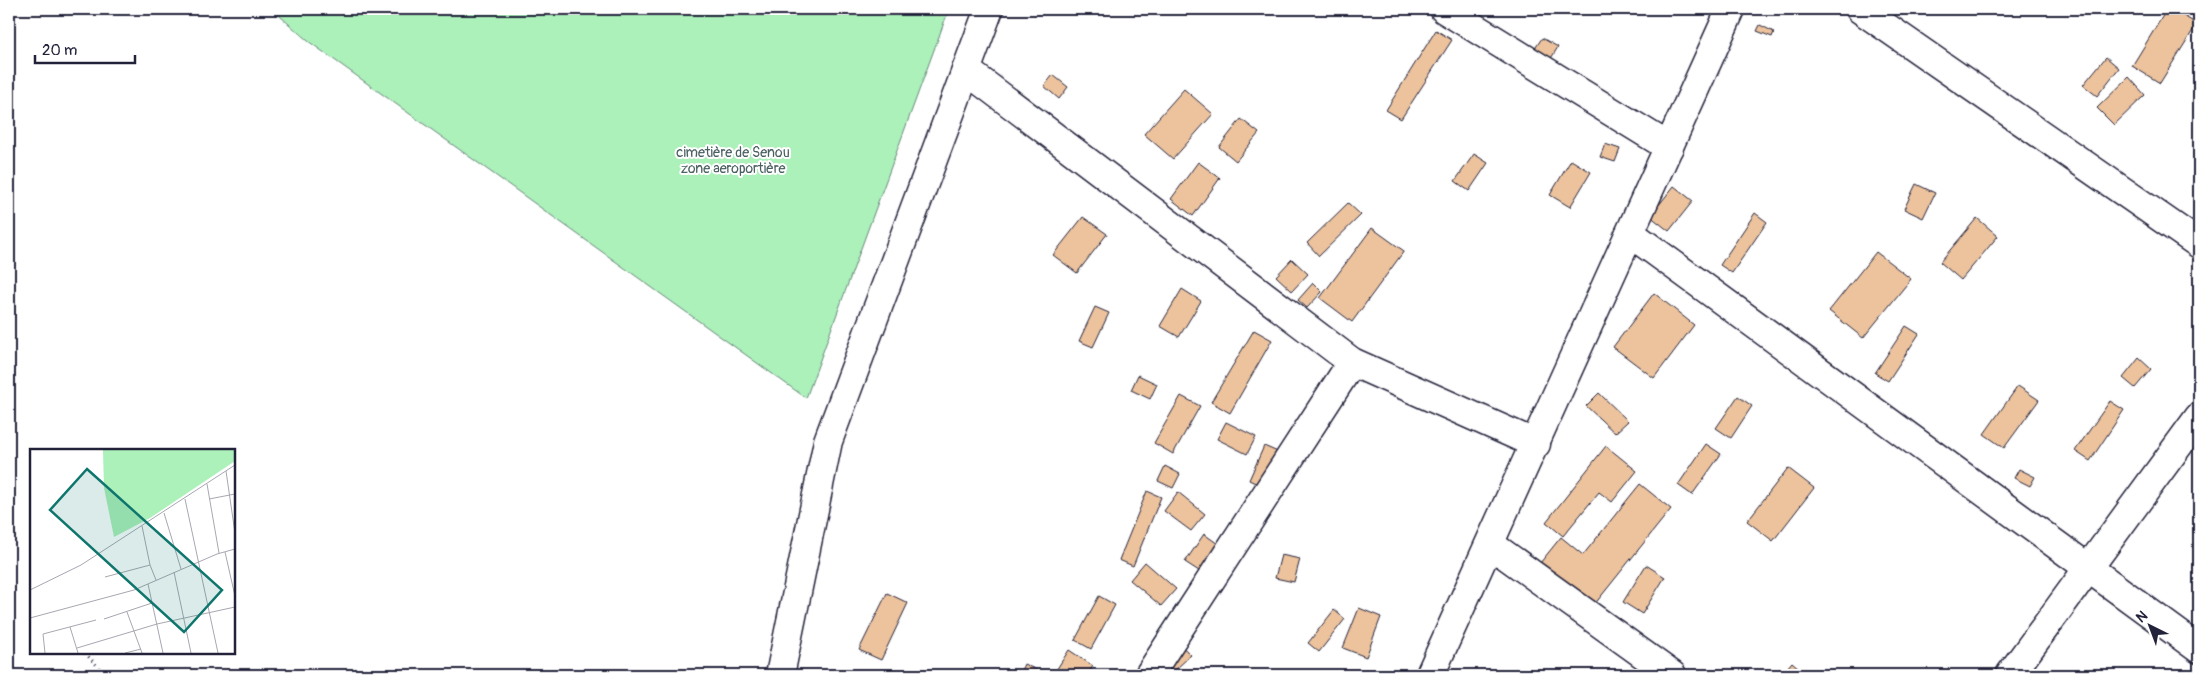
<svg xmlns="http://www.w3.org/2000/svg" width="2208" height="684" font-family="Pangolin,sans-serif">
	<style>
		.green { fill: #acf0ba; stroke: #67897a }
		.building { fill: #edc39d; stroke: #22223b }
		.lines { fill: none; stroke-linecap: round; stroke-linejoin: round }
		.street-casing { stroke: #22223b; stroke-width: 31 }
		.path { stroke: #22223b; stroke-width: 3; stroke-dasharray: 1 4; stroke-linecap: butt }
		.street { stroke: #fff; stroke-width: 28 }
		.labels { text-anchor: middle; stroke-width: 4; stroke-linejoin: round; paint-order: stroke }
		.park-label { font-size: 14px; fill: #4b6061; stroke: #fff }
		.inset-road { fill: none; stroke: #a7a7b1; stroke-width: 1 }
		.view { fill: #0f766e; fill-opacity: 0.15; stroke: #0f766e; stroke-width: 2.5 }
		.inset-edge { fill: none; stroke: #22223b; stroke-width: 2.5 }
	</style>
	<rect width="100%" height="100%" fill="#fff"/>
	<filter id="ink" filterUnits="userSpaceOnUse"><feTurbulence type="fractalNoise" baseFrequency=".02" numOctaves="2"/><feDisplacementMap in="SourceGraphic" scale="10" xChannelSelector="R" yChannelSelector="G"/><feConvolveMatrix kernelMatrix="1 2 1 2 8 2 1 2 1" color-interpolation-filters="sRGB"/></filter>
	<g filter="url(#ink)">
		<polygon class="green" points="272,9 949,9 806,398 308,41"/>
		<g class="building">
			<polygon points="2167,9 2172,9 2197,24 2160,83 2132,66"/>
			<polygon points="1760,25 1774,32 1772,37 1757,31"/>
			<polygon points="1436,30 1452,40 1401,119 1386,110"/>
			<polygon points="1542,38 1558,47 1550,60 1534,50"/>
			<polygon points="2106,57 2119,68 2097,96 2083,85"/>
			<polygon points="1053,75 1068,87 1059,99 1044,86"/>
			<polygon points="2129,77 2145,95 2114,125 2097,108"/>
			<polygon points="1184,89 1213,114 1173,159 1144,134"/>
			<polygon points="1241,119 1259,133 1236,161 1219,147"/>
			<polygon points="1605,144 1620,149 1615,162 1600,157"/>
			<polygon points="1474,154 1488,163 1469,191 1455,181"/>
			<polygon points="1571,160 1591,172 1570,207 1550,195"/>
			<polygon points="1198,162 1220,178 1193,216 1171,199"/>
			<polygon points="1916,184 1935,193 1923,218 1904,209"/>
			<polygon points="1674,186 1693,201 1669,231 1650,216"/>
			<polygon points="1348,203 1361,215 1319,256 1307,243"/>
			<polygon points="1755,213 1767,222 1732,273 1720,265"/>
			<polygon points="1083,217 1107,234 1077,273 1053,255"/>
			<polygon points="1977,218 1998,236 1961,280 1940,262"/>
			<polygon points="1372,228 1404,251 1352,322 1320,298"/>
			<polygon points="1876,252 1911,279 1863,338 1829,311"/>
			<polygon points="1292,259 1308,274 1292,291 1276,276"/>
			<polygon points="1313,283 1322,292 1307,308 1298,300"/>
			<polygon points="1182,289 1201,301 1179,337 1160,326"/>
			<polygon points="1654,293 1694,325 1654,378 1613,347"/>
			<polygon points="1095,307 1109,313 1093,347 1079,341"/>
			<polygon points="1906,326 1919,334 1888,381 1875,373"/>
			<polygon points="1254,330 1272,340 1230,413 1211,402"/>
			<polygon points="2139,358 2151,369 2135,388 2123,378"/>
			<polygon points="1138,375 1157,384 1150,399 1131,390"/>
			<polygon points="2018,386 2039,400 2004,448 1984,434"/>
			<polygon points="1599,393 1628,421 1615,433 1586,406"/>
			<polygon points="1181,396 1200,406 1173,454 1154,443"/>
			<polygon points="1738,396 1752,406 1731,438 1716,428"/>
			<polygon points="2110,401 2124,410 2090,461 2075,451"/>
			<polygon points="1226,422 1256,437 1247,454 1217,439"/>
			<polygon points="1706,444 1721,454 1692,495 1678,485"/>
			<polygon points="1264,446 1280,453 1264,487 1249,480"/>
			<polygon points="1606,446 1637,471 1612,502 1599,492 1563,536 1546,522"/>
			<polygon points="1165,466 1180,474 1173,488 1158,481"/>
			<polygon points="1788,468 1814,488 1773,541 1747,521"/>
			<polygon points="2019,469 2035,477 2030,486 2014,478"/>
			<polygon points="1640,484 1671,509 1594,605 1540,563 1561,537 1583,555"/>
			<polygon points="1147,491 1161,497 1133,566 1119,560"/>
			<polygon points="1178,492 1205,514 1191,531 1164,511"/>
			<polygon points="1204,534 1221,546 1202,573 1185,562"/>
			<polygon points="1281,555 1300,559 1294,582 1275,578"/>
			<polygon points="1145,562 1176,589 1161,606 1130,580"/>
			<polygon points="1646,565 1665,577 1642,614 1623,602"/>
			<polygon points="887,593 908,603 881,660 859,650"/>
			<polygon points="1099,596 1115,605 1091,649 1075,640"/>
			<polygon points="1359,608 1381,617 1366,657 1343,648"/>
			<polygon points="1334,610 1345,619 1319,652 1308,643"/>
			<polygon points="1174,639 1191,655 1174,671 1158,656"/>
			<polygon points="1069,650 1093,666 1087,675 1053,675"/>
			<polygon points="1792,662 1807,675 1781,675"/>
			<polygon points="1024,664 1041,672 1039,675 1019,675"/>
		</g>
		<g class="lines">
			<g class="street-casing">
				<g id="street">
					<polyline points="1444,9 1669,147"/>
					<polyline points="1860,9 2199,244"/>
					<polyline points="966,70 1352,362 1536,444"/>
					<polyline points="1630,233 2199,649"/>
					<polyline points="1490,544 1672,675"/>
					<polyline points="780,675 828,441 989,9"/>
					<polyline points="1149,675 1352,362"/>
					<polyline points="1430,675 1731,9"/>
					<polyline points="2010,675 2199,417"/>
				</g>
			</g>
			<polyline class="path" points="85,653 106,675"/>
			<use href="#street" class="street"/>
		</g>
	</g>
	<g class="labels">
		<g class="park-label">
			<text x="733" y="157">cimetière de Senou<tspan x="733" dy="16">zone aeroportière</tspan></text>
		</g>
	</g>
	<g transform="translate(30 449)">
		<rect width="205" height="205" fill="#fff"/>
		<path d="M73,1h132v11l-85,57 -36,19 -10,-49z" fill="#acf0ba"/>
		<path class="inset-road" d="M196,22l9,62M177,35l12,69M155,50l33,154M179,50l26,-5M134,64l17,56M112,77l8,39 6,15M195,103l10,44M144,123l17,81M75,128l45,-12M118,135l15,69M0,141l51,-25 154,-100M97,163l15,41M0,169l104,-28 83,-36 18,-5M74,170l48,-16M40,178l8,26M47,199l80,-24 78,-17M15,204l-2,-19 53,-14M95,204l16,-4"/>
		<path class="view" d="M57,20l135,121 -38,42 -134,-122z"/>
		<rect width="205" height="205" class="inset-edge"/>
	</g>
	<rect width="2208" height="684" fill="none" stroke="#fff" stroke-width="30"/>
	<rect x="15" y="15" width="2178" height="654" fill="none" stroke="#22223b" stroke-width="2" filter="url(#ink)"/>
	<g transform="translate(2150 626) rotate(318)" stroke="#ffffff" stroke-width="4" paint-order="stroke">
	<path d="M0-4L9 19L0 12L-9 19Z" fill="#22223b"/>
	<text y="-8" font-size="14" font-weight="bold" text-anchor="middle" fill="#22223b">N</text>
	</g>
	<path d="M35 55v8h100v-8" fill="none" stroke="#22223b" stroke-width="2.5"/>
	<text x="42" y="55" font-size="15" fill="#22223b" stroke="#ffffff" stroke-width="4" paint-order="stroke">20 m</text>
</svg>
